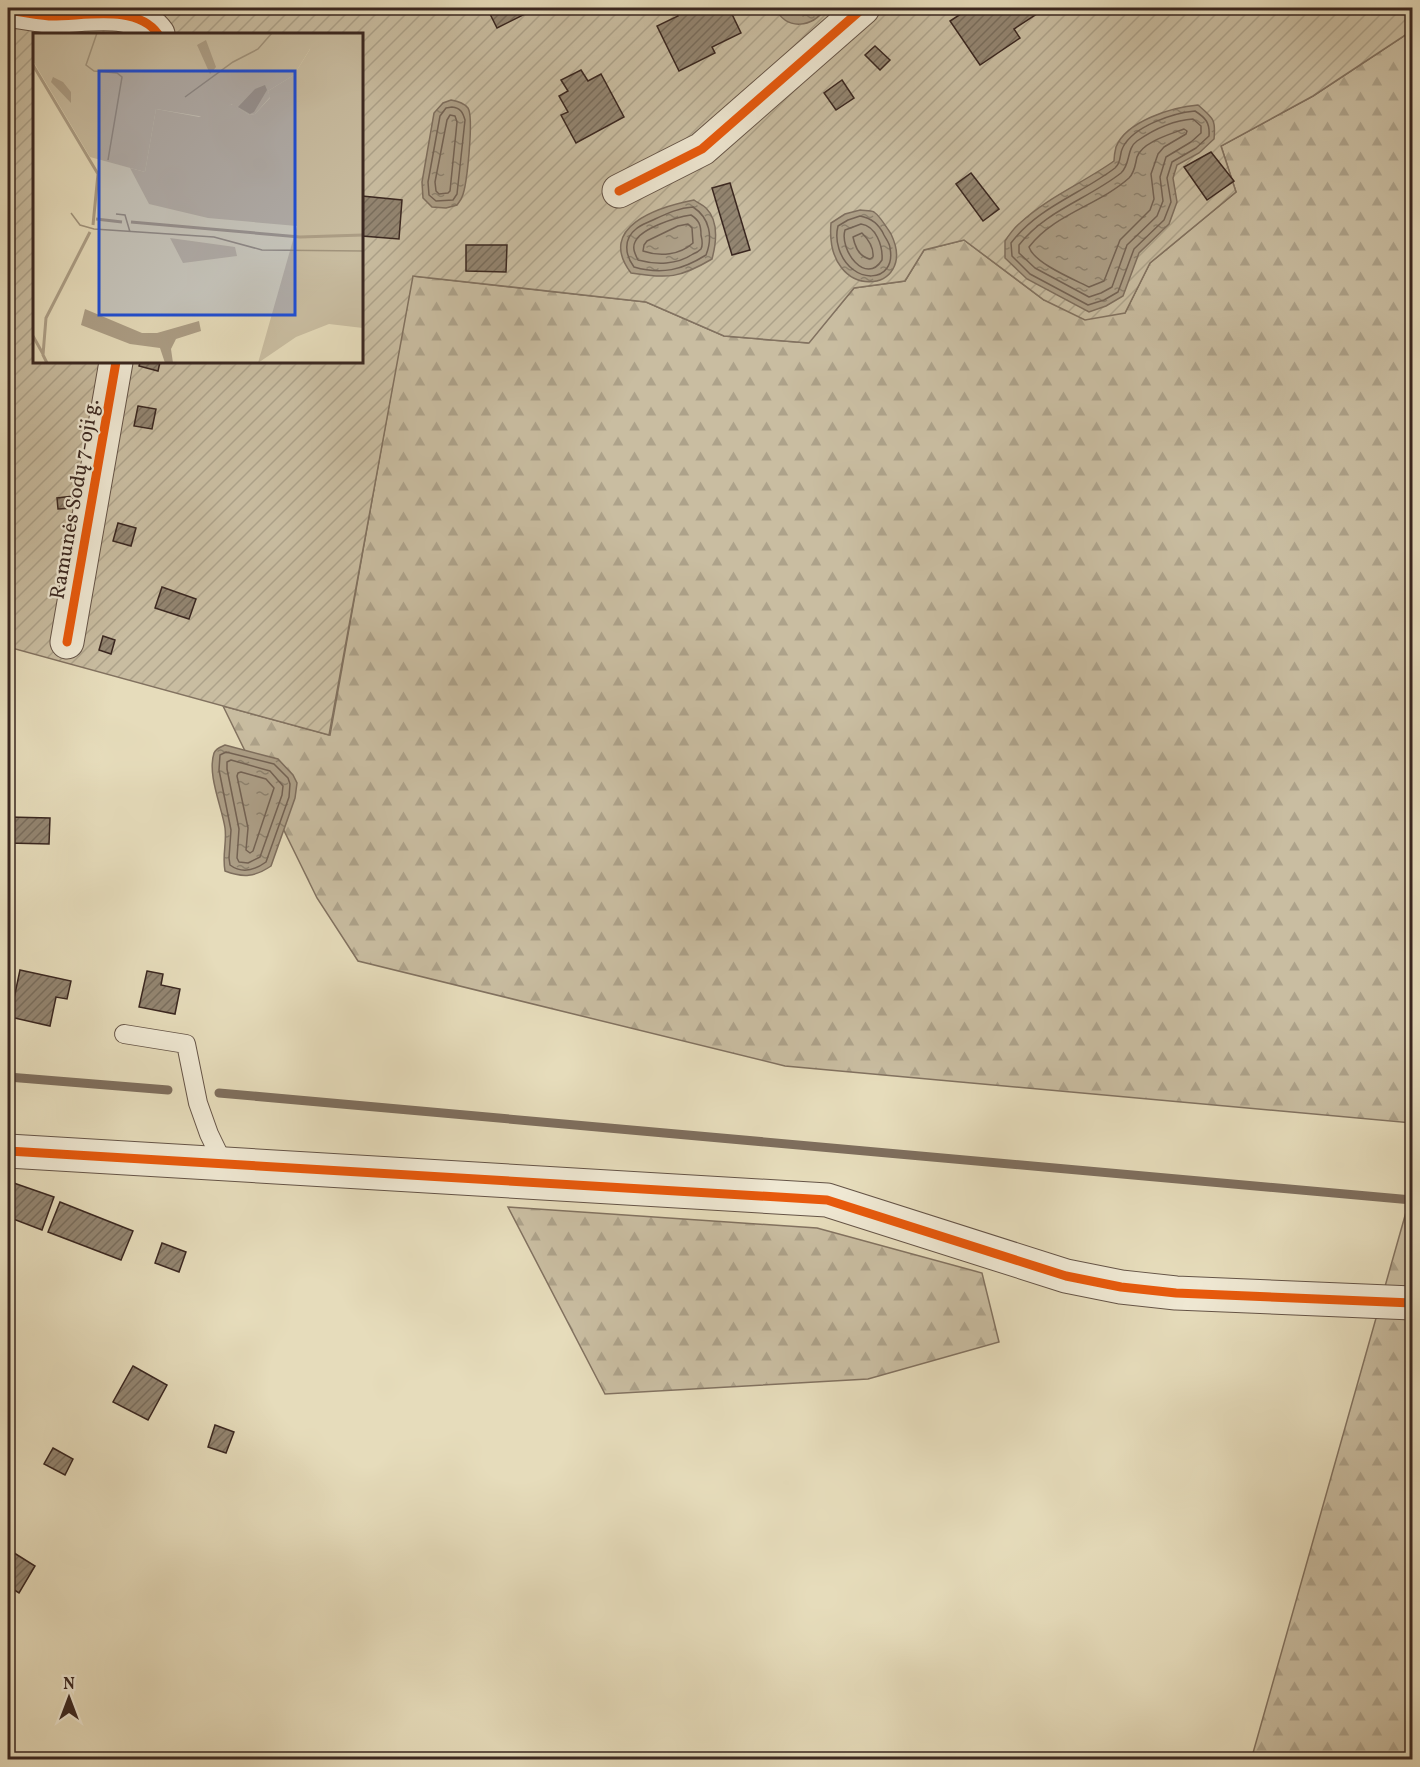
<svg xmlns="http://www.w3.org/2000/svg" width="1420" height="1767" font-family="Vollkorn,serif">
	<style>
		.forest { fill: url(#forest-firs); stroke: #827260; stroke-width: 1.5 }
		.garden { fill: url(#garden-furrows); stroke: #827260; stroke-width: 1.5; fill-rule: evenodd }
		.water { fill: url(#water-ripples); stroke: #7e6e5d; stroke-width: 1.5 }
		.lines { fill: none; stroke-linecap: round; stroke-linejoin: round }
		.shore { stroke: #736253; stroke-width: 1.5 }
		.stream { stroke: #7e6e5d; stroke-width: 9 }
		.building { fill: url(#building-hatch); stroke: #3a2720; stroke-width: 1.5 }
		.lane-casing { stroke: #655447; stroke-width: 20 }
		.street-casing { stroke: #655447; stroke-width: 35 }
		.lane { stroke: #efe8d3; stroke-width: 18 }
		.street { stroke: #efe8d3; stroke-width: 33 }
		.cycleway-casing { stroke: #efe8d3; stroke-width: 13 }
		.cycleway { stroke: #e8590c; stroke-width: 9 }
		.labels { text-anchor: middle; stroke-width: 4.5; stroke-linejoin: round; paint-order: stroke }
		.street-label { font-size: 21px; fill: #3a2720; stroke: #efe8d3 }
		.inset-river { fill: none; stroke: #ac9e86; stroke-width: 3 }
		.inset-road { fill: none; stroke: #a1947d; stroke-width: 1.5 }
		.view { fill: #1d4ed8; fill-opacity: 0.15; stroke: #1d4ed8; stroke-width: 3 }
		.inset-edge { fill: none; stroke: #3a2720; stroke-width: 3 }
	</style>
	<defs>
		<pattern id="forest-firs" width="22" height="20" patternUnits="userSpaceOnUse" patternTransform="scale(1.5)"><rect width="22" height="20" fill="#c9bda1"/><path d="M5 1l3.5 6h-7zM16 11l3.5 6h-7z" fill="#ada28a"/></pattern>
		<pattern id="garden-furrows" width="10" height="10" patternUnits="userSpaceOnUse" patternTransform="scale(1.5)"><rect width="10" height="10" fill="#c9bda1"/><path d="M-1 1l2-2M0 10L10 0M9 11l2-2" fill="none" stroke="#ada28a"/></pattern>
		<pattern id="water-ripples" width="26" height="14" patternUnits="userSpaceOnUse" patternTransform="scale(1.5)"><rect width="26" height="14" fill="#ac9e86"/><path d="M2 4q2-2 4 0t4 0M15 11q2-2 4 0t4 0" fill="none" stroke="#8d816d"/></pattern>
		<pattern id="building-hatch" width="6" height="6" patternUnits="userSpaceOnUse" patternTransform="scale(1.5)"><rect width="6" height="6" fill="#938571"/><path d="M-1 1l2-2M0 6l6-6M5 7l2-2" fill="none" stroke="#796d5c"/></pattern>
	</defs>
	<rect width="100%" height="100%" fill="#e6dcbb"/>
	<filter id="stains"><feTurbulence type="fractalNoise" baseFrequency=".00333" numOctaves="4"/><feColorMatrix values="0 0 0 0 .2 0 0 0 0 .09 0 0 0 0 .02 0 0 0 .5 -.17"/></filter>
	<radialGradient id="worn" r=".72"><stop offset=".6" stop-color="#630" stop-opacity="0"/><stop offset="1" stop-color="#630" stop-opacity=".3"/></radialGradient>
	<g class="forest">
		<polygon points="1412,28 1412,1123 785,1066 358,961 317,898 223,706 330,735 412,276 646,302 724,336 808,343 854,288 905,281 924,250 964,240 1044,300 1125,313 1150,263 1236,192 1221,146 1313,96 1410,32"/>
		<polygon points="1412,1191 1412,1759 1251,1760"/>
		<polygon points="508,1207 817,1228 982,1273 999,1342 868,1379 605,1394"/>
	</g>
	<path class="garden" d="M8,8h1404v20l-2,4 -97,64 -92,50 15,46 -86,71 -25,50 -40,7 -41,-20 -80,-60 -40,10 -19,31 -51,7 -45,55 -85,-7 -78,-34 -233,-26 -84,459 -321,-88zM34,34h328v328h-328z"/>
	<g class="water">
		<path d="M775,8h51c-14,20 -39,23 -51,0z"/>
		<path d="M451,100c6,1 13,3 17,8 6,10 -1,78 -6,89 -1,3 -3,5 -5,8l-11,3 -14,-1 -9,-9 -1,-16 12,-69 9,-10z"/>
		<path d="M1198,105c15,13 18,14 16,34l-15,14 -22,12 -4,13 4,24 -8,22 -30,29 -16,43 -17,10 -17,6 -62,-33 -22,-21v-17c4,-6 9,-13 15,-18 28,-26 63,-40 94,-62 0,-4 1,-10 2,-14 10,-26 57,-40 82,-42z"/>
		<path d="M694,200c4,3 9,5 12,8 13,13 10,36 6,51 -32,19 -44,20 -81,14 -35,-46 27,-66 63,-73z"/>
		<path d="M860,210c3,1 10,0 14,2 6,4 13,16 17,22 29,60 -67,71 -60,-11l14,-9z"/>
		<path d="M225,745l53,14 15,16 4,8 -2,15 -24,68c-16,11 -28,12 -46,5 -3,-16 2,-28 0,-43 -3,-21 -18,-53 -11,-75 2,-5 7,-6 11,-8z"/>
	</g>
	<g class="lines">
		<g class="shore">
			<path d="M452,107c9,1 11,6 13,13l-8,74 -4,6 -17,1 -7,-6 -1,-13 12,-66 6,-8z"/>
			<path d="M1195,111c11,7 15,12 14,25l-13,12 -24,14 -5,16 4,24 -7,18 -30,29 -16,43 -14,8 -16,5 -58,-31 -18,-18 -1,-13c27,-36 70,-49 104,-75 7,-6 4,-14 8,-21 11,-21 50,-34 72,-36z"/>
			<polygon points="450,115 455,116 457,122 450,191 448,193 439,194 436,191 435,182 447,120"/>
			<path d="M1193,119l8,7v7l-10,9 -25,15 -6,20 3,24 -6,15 -30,29 -15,42 -11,6 -12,4 -54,-29 -16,-15v-8c26,-34 69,-46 102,-72 10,-9 5,-24 16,-32 16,-11 37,-21 56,-22z"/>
			<path d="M1184,129l3,2 -1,3 -22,13 -6,7 -7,20 3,25 -4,11 -30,30 -16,41 -15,6c-16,-8 -55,-24 -60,-40 25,-33 70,-42 100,-69 6,-6 6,-13 8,-21 5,-15 34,-23 47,-28z"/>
			<path d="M693,207c17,11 20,30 13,48 -24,15 -44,20 -72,12 -9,-12 -11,-28 2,-38 4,-4 11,-6 17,-9 13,-6 25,-12 40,-13z"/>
			<path d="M691,215c8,5 10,10 10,20 1,4 2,10 0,14 -2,2 -5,4 -8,5 -16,11 -37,11 -55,6 -3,-6 -6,-12 -3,-18 6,-14 42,-25 56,-27z"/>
			<path d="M860,216c12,2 19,8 24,19 2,4 6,9 6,13 7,36 -39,38 -51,1 -3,-9 -3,-15 -1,-23l10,-6z"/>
			<path d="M688,224l4,4 1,15c-13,12 -33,14 -50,8l1,-6 3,-4 31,-15z"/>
			<path d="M861,224c15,2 22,22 21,36 -16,26 -43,-10 -37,-30z"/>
			<path d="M862,233c6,6 12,14 11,24l-3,2c-11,-2 -15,-12 -17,-22z"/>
			<path d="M226,752l48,12 14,14 2,6 -1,13 -23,65c-11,8 -24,12 -36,3l-1,-7 2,-28 -12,-60 1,-15z"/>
			<polygon points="231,760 270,771 283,786 282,795 260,857 248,863 239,862 237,858 239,829 227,769 227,762"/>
			<polygon points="241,772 266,779 274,788 253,851 250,853 246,850 248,828 237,776 238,773"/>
		</g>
		<g class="stream">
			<polyline points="8,1077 168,1090"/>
			<polyline points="219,1093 1412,1200"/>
		</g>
	</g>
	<g class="building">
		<polygon points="487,8 537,8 497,28"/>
		<polygon points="674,8 729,8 741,33 712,47 715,53 679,71 657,26 678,16"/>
		<polygon points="970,8 1036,8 1040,12 1014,29 1020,38 980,65 950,21"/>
		<polygon points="875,46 890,60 880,70 865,55"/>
		<polygon points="581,70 588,81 601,74 624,117 576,143 561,115 568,112 559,96 568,91 561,80"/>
		<polygon points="842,80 854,98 836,110 824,93"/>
		<polygon points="1211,152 1234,181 1207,200 1184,167"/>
		<polygon points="971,173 999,209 983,221 956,184"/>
		<polygon points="730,183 750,250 732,255 712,188"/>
		<polygon points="362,196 402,200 399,239 362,236"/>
		<polygon points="466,245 507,245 506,272 466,271"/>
		<polygon points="140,362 160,362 158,371 139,366"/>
		<polygon points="138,406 156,409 152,429 134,426"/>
		<polygon points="73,496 74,508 58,509 57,498"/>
		<polygon points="118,523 136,528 131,546 113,541"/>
		<polygon points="162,587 196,599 189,619 155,608"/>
		<polygon points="103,636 115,640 111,654 99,650"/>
		<polygon points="8,817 50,818 49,844 8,843"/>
		<polygon points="20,970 71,981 67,999 56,997 50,1026 10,1017"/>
		<polygon points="147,971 163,974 161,985 180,989 175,1014 139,1007"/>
		<polygon points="8,1181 54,1197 42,1230 8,1217"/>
		<polygon points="60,1202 133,1231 121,1260 48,1232"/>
		<polygon points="162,1243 186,1252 179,1272 155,1263"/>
		<polygon points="133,1366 167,1385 148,1420 113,1402"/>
		<polygon points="215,1425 234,1432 226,1453 208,1447"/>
		<polygon points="53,1448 73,1459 65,1475 44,1464"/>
		<polygon points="11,1551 35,1566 19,1593 8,1586 8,1556"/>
	</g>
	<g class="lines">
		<g class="lane-casing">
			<polyline id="lane" points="124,1034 186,1044 198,1103 209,1134 224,1165"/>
		</g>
		<g class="street-casing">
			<g id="street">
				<path d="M8,10c13,2 27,5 41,6 33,1 87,-13 109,18"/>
				<polyline points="619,191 702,149 863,8"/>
				<polyline points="67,642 116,362"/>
				<polyline points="8,1151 827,1200 1066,1276 1121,1287 1176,1293 1412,1303"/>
			</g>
		</g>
		<use href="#lane" class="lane"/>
		<use href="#street" class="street"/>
		<g class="cycleway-casing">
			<g id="cycleway">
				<path d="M8,10c13,2 27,5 41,6 33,1 87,-13 109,18"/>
				<polyline points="619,191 702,149 863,8"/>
				<polyline points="67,642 116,362"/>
				<polyline points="8,1151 827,1200 1066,1276 1121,1287 1176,1293 1412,1303"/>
			</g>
		</g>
		<use href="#cycleway" class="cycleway"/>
	</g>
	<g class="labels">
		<g class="street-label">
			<text transform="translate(74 499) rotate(-80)" y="7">Ramunės Sodų 7-oji g.</text>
		</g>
	</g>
	<g transform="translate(33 33)">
		<rect width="330" height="330" fill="#e6dcbb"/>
		<path d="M287,0h43v295l-34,-4 -33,13 -38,26 39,-137 -89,-8 -59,-14 -19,-36 15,4 11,-63 43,8 34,-13 16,11 6,-1 15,-16 -2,-7 26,-16zM137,205l65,9 2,9 -54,7z" fill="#c9bda1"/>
		<path d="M0,0h287l-2,14 -8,2 -16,26 -26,16 2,6 -15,17 -6,1 -17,-11 -21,14 -55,-9 -11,63 -55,-15 -57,-96z" fill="#c9bda1"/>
		<path d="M173,7l10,27 -6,7 -13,-29zM20,44l10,5 8,10v11l-20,-21zM232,52l2,5 -13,22 -4,2 -12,-7 17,-18zM52,276l57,24h15l42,-12 2,10 -25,8 -5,10 2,14h-8l-5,-15 -30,-4 -49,-19z" fill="#ac9e86"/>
		<path class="inset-river" d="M0,32l65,109 -5,51M63,186l26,3M98,189l169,15 63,-2M0,303l10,18M14,330l-4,-8 3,-37 44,-86"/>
		<path class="inset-road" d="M64,0l-11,32 8,6 23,2 5,4 -14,83M152,64l48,-35 25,-13 14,-16M38,180l9,12 14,4 120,8 48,13 101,1M83,181l9,1 5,17"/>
		<path class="view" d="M66,38h196v244h-196z"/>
		<rect width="330" height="330" class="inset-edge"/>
	</g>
	<rect width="1420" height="1767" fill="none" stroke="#e6dcbb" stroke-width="30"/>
	<rect x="9" y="9" width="1402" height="1749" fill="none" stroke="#3a2720" stroke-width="3"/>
	<rect x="15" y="15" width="1390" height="1737" fill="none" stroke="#3a2720" stroke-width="1.5"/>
	<g transform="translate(69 1698)" stroke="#efe8d3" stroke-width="4.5" paint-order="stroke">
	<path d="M0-4.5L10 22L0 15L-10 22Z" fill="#3a2720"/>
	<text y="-9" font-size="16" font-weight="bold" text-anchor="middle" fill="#3a2720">N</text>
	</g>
	<rect width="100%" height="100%" filter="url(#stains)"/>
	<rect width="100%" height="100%" fill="url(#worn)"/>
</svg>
